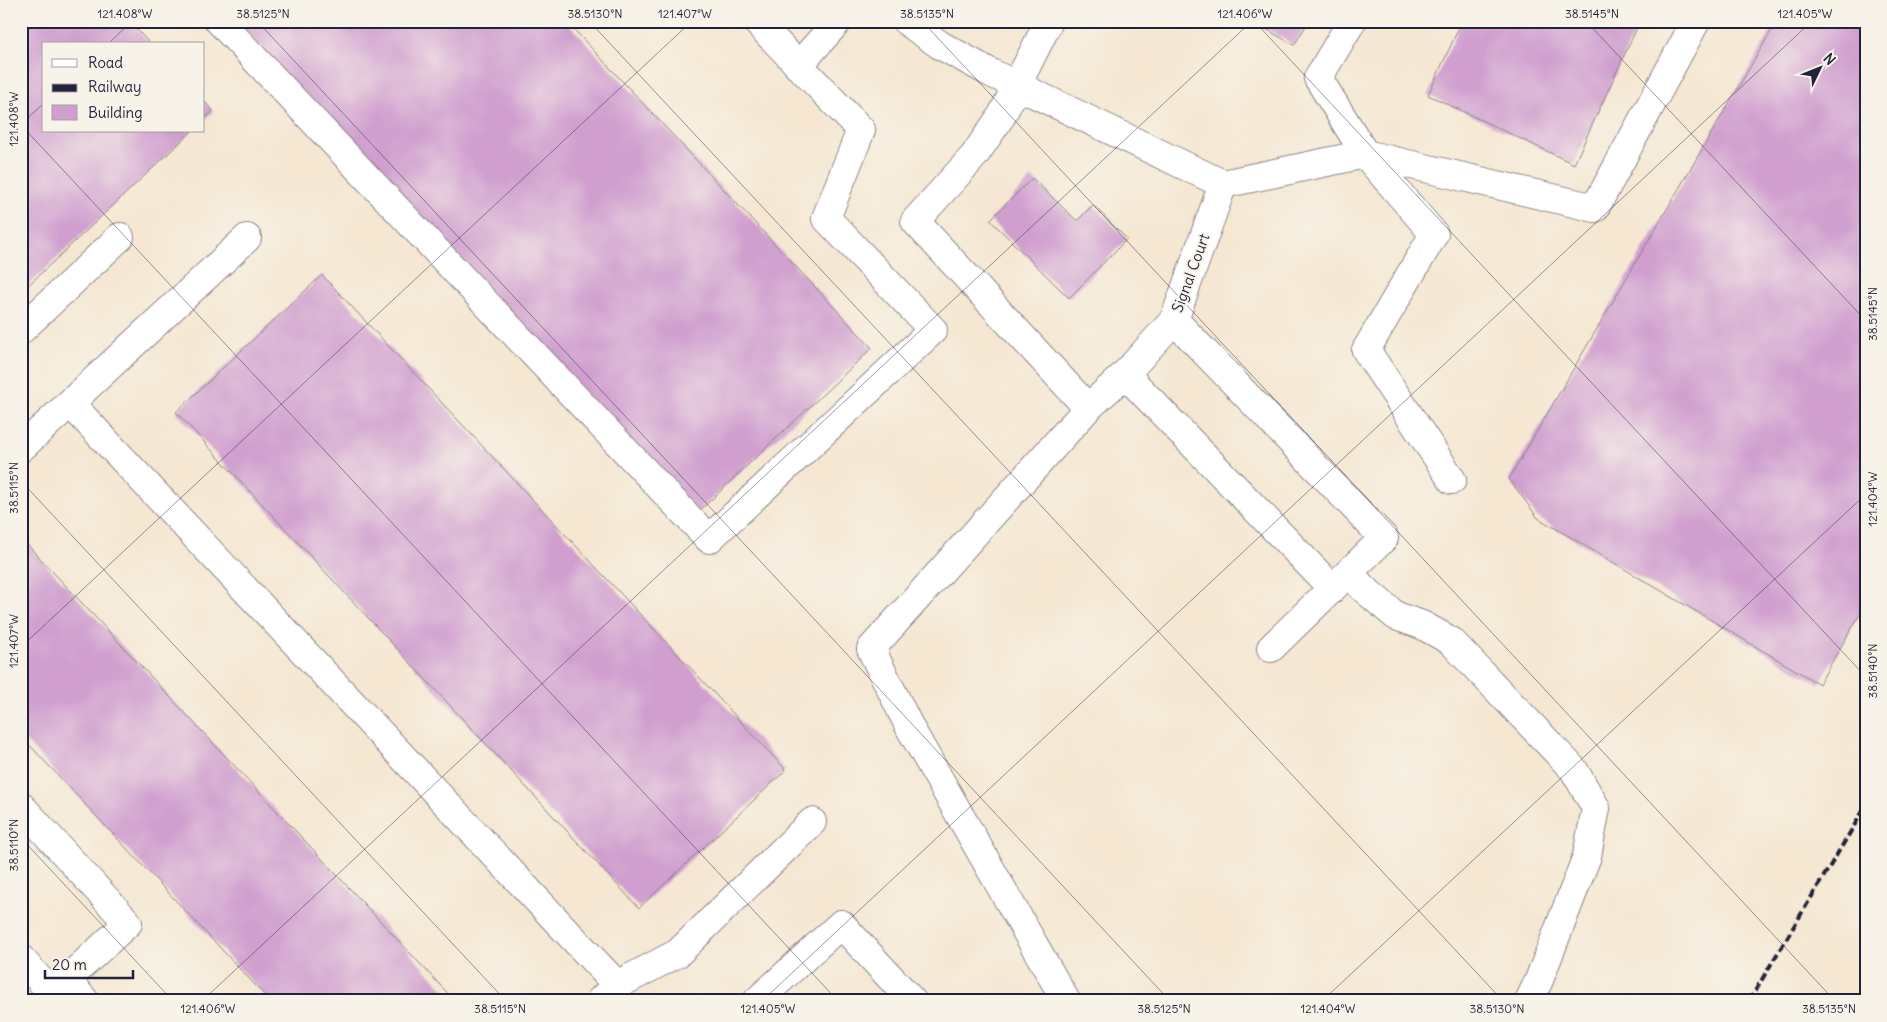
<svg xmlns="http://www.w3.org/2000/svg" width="1887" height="1022" font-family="Delius,sans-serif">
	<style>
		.building { fill: #d09fcf }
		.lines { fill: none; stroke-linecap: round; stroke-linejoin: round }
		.minor-casing { stroke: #8c8486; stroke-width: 30 }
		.minor { stroke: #fff; stroke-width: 28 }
		.rail { stroke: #22223b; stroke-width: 4; stroke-dasharray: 8 4; stroke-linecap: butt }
		.ticks { fill: none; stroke: #22223b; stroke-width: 1; stroke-opacity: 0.45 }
		.labels { text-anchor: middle; stroke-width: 4; stroke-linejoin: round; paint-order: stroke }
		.street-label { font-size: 15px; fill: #22223b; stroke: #f7f3e8 }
		.neatline { fill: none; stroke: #22223b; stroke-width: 2 }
		.ticks-label { font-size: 12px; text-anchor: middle; fill: #22223b }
	</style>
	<rect width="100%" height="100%" fill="#f7f3e8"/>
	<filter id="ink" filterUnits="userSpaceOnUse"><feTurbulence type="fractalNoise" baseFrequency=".02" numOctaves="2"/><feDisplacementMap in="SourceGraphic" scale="10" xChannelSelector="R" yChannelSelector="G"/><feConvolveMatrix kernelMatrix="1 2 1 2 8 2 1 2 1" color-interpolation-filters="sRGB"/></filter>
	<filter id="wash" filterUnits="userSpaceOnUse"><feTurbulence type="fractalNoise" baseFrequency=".0096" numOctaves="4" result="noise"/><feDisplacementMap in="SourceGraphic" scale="20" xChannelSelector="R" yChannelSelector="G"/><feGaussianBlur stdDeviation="1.12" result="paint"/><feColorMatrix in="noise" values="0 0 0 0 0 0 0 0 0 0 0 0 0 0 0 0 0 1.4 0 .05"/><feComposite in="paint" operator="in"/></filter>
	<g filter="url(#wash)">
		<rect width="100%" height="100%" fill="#f5e7d2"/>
		<g id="blocks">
			<g class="building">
				<polygon points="21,21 129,21 150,44 44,44 44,131 192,131 21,292"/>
				<polygon points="235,21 566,21 872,348 697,513"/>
				<polygon points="1252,21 1309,21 1294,45"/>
				<polygon points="1462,21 1640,21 1574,164 1428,95"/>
				<polygon points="1777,21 1866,21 1866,604 1819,684 1538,518 1509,479"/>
				<polygon points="204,101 213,111 204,120"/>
				<polygon points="1032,178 1077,221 1093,205 1127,239 1069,298 990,220"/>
				<polygon points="322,275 786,770 639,908 176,412"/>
				<polygon points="21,538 455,1001 270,1001 21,736"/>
			</g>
		</g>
	</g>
	<g filter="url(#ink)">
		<use href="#blocks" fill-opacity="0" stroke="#8c8486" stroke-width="1"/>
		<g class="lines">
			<g class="minor-casing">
				<g id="minor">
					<polyline points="219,21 709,539 933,330 826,218 861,130 756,21"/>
					<polyline points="906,21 940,45 991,73 1223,184 1174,320 1125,374 1332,588"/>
					<polyline points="1049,21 1002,115 974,156 915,221 1088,408"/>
					<polyline points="798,66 838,21"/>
					<polyline points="1365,154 1595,208 1696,21"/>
					<polyline points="1365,154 1434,234 1366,350 1452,480"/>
					<polyline points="1223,184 1365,154 1318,78 1352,21"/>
					<polyline points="1174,320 1384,538 1271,648"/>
					<polyline points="21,330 120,237"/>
					<polyline points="70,403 247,238"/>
					<polyline points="21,448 70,403 617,985 600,1001"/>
					<polyline points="1349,573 1363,588 1396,616 1422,625 1451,641 1574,770 1596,808 1587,856 1539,980 1529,1001"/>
					<polyline points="21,806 128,923 52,993 21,959"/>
					<polyline points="67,980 85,1001"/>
					<polyline points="617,985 678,953 812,822"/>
					<polyline points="757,1001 841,924 912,1001"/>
					<polyline points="1066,1001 910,728 871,649 1088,408 1125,374"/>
				</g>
			</g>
			<use href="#minor" class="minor"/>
			<polyline class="rail" points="1749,1001 1866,806"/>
		</g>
	</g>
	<path class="ticks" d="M257,21l913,980M589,21l914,980M922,21l913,980M1254,21l612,656M1586,21l280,300M108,44l24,-23M21,124l23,-21M21,125l817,876M21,481l485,520M21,647l671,-626M21,838l152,163M202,1001l1050,-980M762,1001l1050,-980M1322,1001l544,-507"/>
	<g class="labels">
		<g class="street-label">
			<text transform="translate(1191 273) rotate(-70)" y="5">Signal Court</text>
		</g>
	</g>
	<rect width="1887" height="1022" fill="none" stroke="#f7f3e8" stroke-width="55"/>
	<rect x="42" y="42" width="162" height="90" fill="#f7f3e8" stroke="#a29fa3"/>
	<rect x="52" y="59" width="25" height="8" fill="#ffffff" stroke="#a29fa3"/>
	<text x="88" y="68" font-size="15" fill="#22223b">Road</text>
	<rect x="52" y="84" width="25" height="8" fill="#22223b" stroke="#a29fa3"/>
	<text x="88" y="92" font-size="15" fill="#22223b">Railway</text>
	<rect x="52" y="105" width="25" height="15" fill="#d09fcf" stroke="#a29fa3"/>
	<text x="88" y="118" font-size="15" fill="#22223b">Building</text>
	<g transform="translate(1820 68) rotate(47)" stroke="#f7f3e8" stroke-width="4" paint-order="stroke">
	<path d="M0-4L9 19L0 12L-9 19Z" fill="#22223b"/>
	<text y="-8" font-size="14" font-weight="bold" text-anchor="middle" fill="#22223b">N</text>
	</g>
	<path d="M45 970v8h88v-8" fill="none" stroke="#22223b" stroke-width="2.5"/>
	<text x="52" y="970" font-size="15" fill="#22223b" stroke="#f7f3e8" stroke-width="4" paint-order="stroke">20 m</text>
	<rect x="28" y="28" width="1832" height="966" class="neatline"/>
	<g class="ticks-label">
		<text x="125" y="18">121.408°W</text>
		<text x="263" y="18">38.5125°N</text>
		<text x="595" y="18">38.5130°N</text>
		<text x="685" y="18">121.407°W</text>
		<text x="927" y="18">38.5135°N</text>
		<text x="1245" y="18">121.406°W</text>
		<text x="1592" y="18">38.5145°N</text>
		<text x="1805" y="18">121.405°W</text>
		<text transform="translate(14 119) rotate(-90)" y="4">121.408°W</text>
		<text transform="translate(1873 314) rotate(-90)" y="4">38.5145°N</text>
		<text transform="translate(14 488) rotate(-90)" y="4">38.5115°N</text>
		<text transform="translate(1873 499) rotate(-90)" y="4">121.404°W</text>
		<text transform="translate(14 641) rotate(-90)" y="4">121.407°W</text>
		<text transform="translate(1873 671) rotate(-90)" y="4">38.5140°N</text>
		<text transform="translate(14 845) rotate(-90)" y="4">38.5110°N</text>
		<text x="208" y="1013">121.406°W</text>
		<text x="500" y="1013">38.5115°N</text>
		<text x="768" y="1013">121.405°W</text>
		<text x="1164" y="1013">38.5125°N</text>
		<text x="1328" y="1013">121.404°W</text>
		<text x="1497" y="1013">38.5130°N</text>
		<text x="1829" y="1013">38.5135°N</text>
	</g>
</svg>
